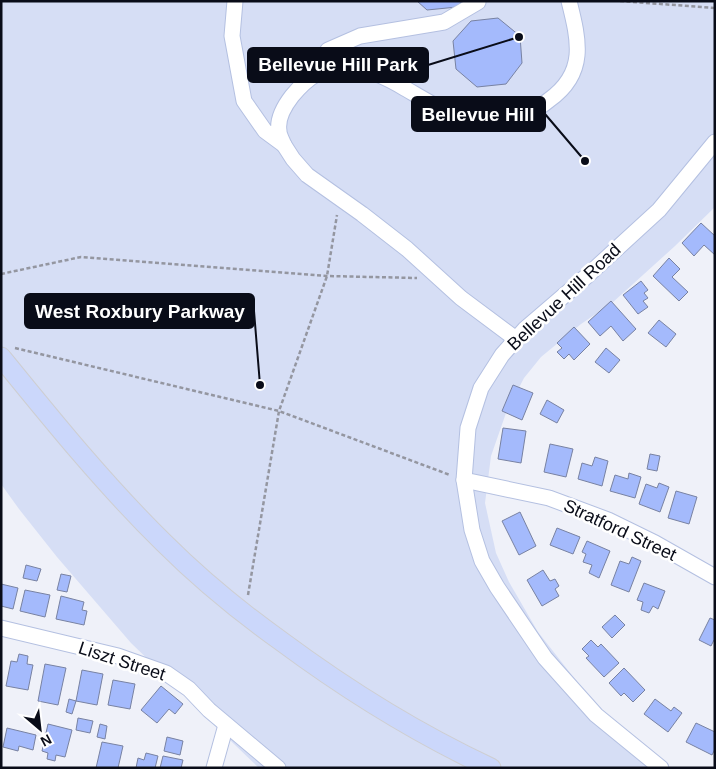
<svg xmlns="http://www.w3.org/2000/svg" width="716" height="769" font-family="Arial,sans-serif">
	<style>
		.green { fill: #d6def5 }
		.building { fill: #a4bafc; stroke: #7882a2 }
		.lines { fill: none; stroke-linecap: round; stroke-linejoin: round }
		.minor-casing { stroke: #b4c0e1; stroke-width: 17 }
		.major-casing { stroke: #ceced1; stroke-width: 21 }
		.path { stroke: #9496a0; stroke-width: 2.5; stroke-dasharray: 4 2.5; stroke-linecap: butt }
		.minor { stroke: #fff; stroke-width: 15 }
		.major { stroke: #cbd7fb; stroke-width: 19 }
		.labels { text-anchor: middle; stroke-width: 5; stroke-linejoin: round; paint-order: stroke }
		.street-label { font-size: 18px; fill: #090c18; stroke: #fff }
		.leader { fill: none; stroke: #090c18; stroke-width: 2 }
		.callout-dot { fill: #090c18; stroke: #fff; stroke-width: 2 }
		.callout { fill: #090c18; stroke: #090c18; stroke-width: 2 }
		.callout-label { font-size: 19px; text-anchor: middle; font-weight: bold; fill: #fff }
	</style>
	<rect width="100%" height="100%" fill="#eff1f9"/>
	<polygon class="green" points="1,1 715,1 715,207 675,246 612,303 581,324 541,357 524,378 506,413 491,456 485,503 496,553 509,582 538,632 589,697 616,726 665,768 259,768 209,720 172,677 160,671 131,643 57,557 19,509 1,484"/>
	<g class="building">
		<polygon points="417,1 462,1 457,7 427,10"/>
		<polygon points="498,18 520,36 522,63 506,84 477,87 456,69 453,41 471,21"/>
		<polygon points="701,223 715,236 715,255 704,245 694,256 682,243"/>
		<polygon points="669,258 680,269 672,277 688,292 679,301 653,276"/>
		<polygon points="641,281 648,290 644,293 648,298 643,301 648,307 638,314 623,295"/>
		<polygon points="611,301 636,329 623,341 611,326 600,336 588,322"/>
		<polygon points="659,320 676,334 666,347 648,333"/>
		<polygon points="574,327 590,344 574,360 569,354 564,359 557,352 562,348 557,343"/>
		<polygon points="606,348 620,360 609,373 595,362"/>
		<polygon points="513,385 533,393 522,420 502,411"/>
		<polygon points="547,400 564,410 557,423 540,414"/>
		<polygon points="503,428 526,431 521,463 498,459"/>
		<polygon points="550,444 573,449 566,477 544,472"/>
		<polygon points="650,454 660,456 657,471 647,469"/>
		<polygon points="595,457 608,461 602,486 578,479 582,463 592,466"/>
		<polygon points="629,473 641,477 635,498 610,491 615,475 628,479"/>
		<polygon points="659,483 669,487 660,512 639,504 646,484 657,488"/>
		<polygon points="676,491 697,497 689,524 668,518"/>
		<polygon points="520,512 536,546 519,555 502,521"/>
		<polygon points="557,528 580,537 573,554 550,545"/>
		<polygon points="587,541 610,551 599,578 589,573 592,565 583,562 586,554 582,552"/>
		<polygon points="632,557 641,561 629,592 611,585 620,561 629,564"/>
		<polygon points="26,565 41,569 37,581 23,578"/>
		<polygon points="543,570 550,581 555,579 559,586 555,589 559,596 542,606 527,580"/>
		<polygon points="61,574 71,576 67,592 57,590"/>
		<polygon points="644,583 665,591 658,609 653,606 649,613 641,610 643,602 637,600"/>
		<polygon points="1,584 18,588 13,609 1,606"/>
		<polygon points="25,590 50,595 45,617 20,611"/>
		<polygon points="61,596 84,602 82,610 87,611 84,625 56,619"/>
		<polygon points="615,615 625,625 612,638 602,627"/>
		<polygon points="710,618 715,620 715,641 714,640 711,646 699,640"/>
		<polygon points="591,640 598,647 601,644 619,663 604,677 586,658 589,656 582,649"/>
		<polygon points="19,654 28,656 27,664 33,665 28,690 6,686 11,661 17,662"/>
		<polygon points="45,664 66,668 58,705 38,701"/>
		<polygon points="624,668 645,690 633,702 624,693 621,696 609,683"/>
		<polygon points="82,670 103,674 97,705 76,701"/>
		<polygon points="113,680 135,684 130,709 108,705"/>
		<polygon points="161,686 183,704 175,714 169,709 157,723 141,710"/>
		<polygon points="69,699 76,701 72,714 66,712"/>
		<polygon points="655,699 671,711 674,707 682,713 668,732 644,714"/>
		<polygon points="78,718 93,721 90,733 76,730"/>
		<polygon points="696,723 715,732 715,749 712,755 686,742"/>
		<polygon points="48,724 72,730 65,757 56,755 55,761 47,759 48,753 42,751"/>
		<polygon points="100,724 107,726 105,739 97,737"/>
		<polygon points="7,728 36,735 33,750 19,746 18,751 3,747"/>
		<polygon points="167,737 183,741 180,755 164,751"/>
		<polygon points="102,742 123,746 118,768 96,768"/>
		<polygon points="146,753 158,756 155,768 136,768 138,758 144,760"/>
		<polygon points="163,756 183,760 181,768 160,768"/>
	</g>
	<g class="lines">
		<g class="minor-casing">
			<g id="minor">
				<path d="M235,1l-3,35 12,65 21,30 19,14c-2,-5 -5,-10 -5,-14 -2,-12 6,-26 13,-35 13,-16 32,-31 54,-30 22,2 42,12 60,23 38,22 68,43 113,27 5,-1 10,-2 14,-5 6,-3 11,-7 16,-11 38,-27 30,-59 20,-99"/>
				<polyline points="314,75 328,50 360,36 444,22 478,2"/>
				<polyline points="284,145 293,159 307,175 362,214 407,249 461,298 516,339"/>
				<polyline points="464,480 549,498 608,520 655,543 715,577"/>
				<polyline points="1,628 118,656 166,673 189,689 209,710 278,768"/>
				<polyline points="214,768 226,725"/>
				<polyline points="661,768 596,715 545,658 497,587 482,561 472,530 464,480 468,428 481,388 502,355 525,329 588,275 659,210 715,142"/>
			</g>
		</g>
		<g class="major-casing">
			<path id="major" d="M1,357c52,64 103,127 162,185 36,36 76,69 118,99 66,49 135,92 210,127"/>
		</g>
		<g class="path">
			<polyline points="620,1 715,8"/>
			<polyline points="1,274 81,257 327,276 417,278"/>
			<polyline points="15,348 279,411 450,475"/>
			<polyline points="248,595 279,411 327,276 337,215"/>
		</g>
		<use href="#minor" class="minor"/>
		<use href="#major" class="major"/>
	</g>
	<g class="labels">
		<g class="street-label">
			<text transform="translate(564 297) rotate(-43)" y="6">Bellevue Hill Road</text>
			<text transform="translate(620 530) rotate(25)" y="6">Stratford Street</text>
			<text transform="translate(122 661) rotate(18)" y="6">Liszt Street</text>
		</g>
	</g>
	<path class="leader" d="M519 37L428 65M585 161L545 114M260 385L254 311"/>
	<g class="callout-dot">
		<circle cx="519" cy="37" r="5"/>
		<circle cx="585" cy="161" r="5"/>
		<circle cx="260" cy="385" r="5"/>
	</g>
	<g class="callout">
		<rect x="248" y="48" width="180" height="34" rx="5"/>
		<rect x="412" y="97" width="133" height="34" rx="5"/>
		<rect x="25" y="294" width="229" height="34" rx="5"/>
	</g>
	<g class="callout-label">
		<text x="338" y="71">Bellevue Hill Park</text>
		<text x="478" y="121">Bellevue Hill</text>
		<text x="140" y="318">West Roxbury Parkway</text>
	</g>
	<rect width="716" height="769" fill="none" stroke="#090c18" stroke-width="5"/>
	<g transform="translate(40 729) rotate(152)" stroke="#ffffff" stroke-width="4" paint-order="stroke">
	<path d="M0-4L9 19L0 12L-9 19Z" fill="#090c18"/>
	<text y="-8" font-size="14" font-weight="bold" text-anchor="middle" fill="#090c18">N</text>
	</g>
</svg>
